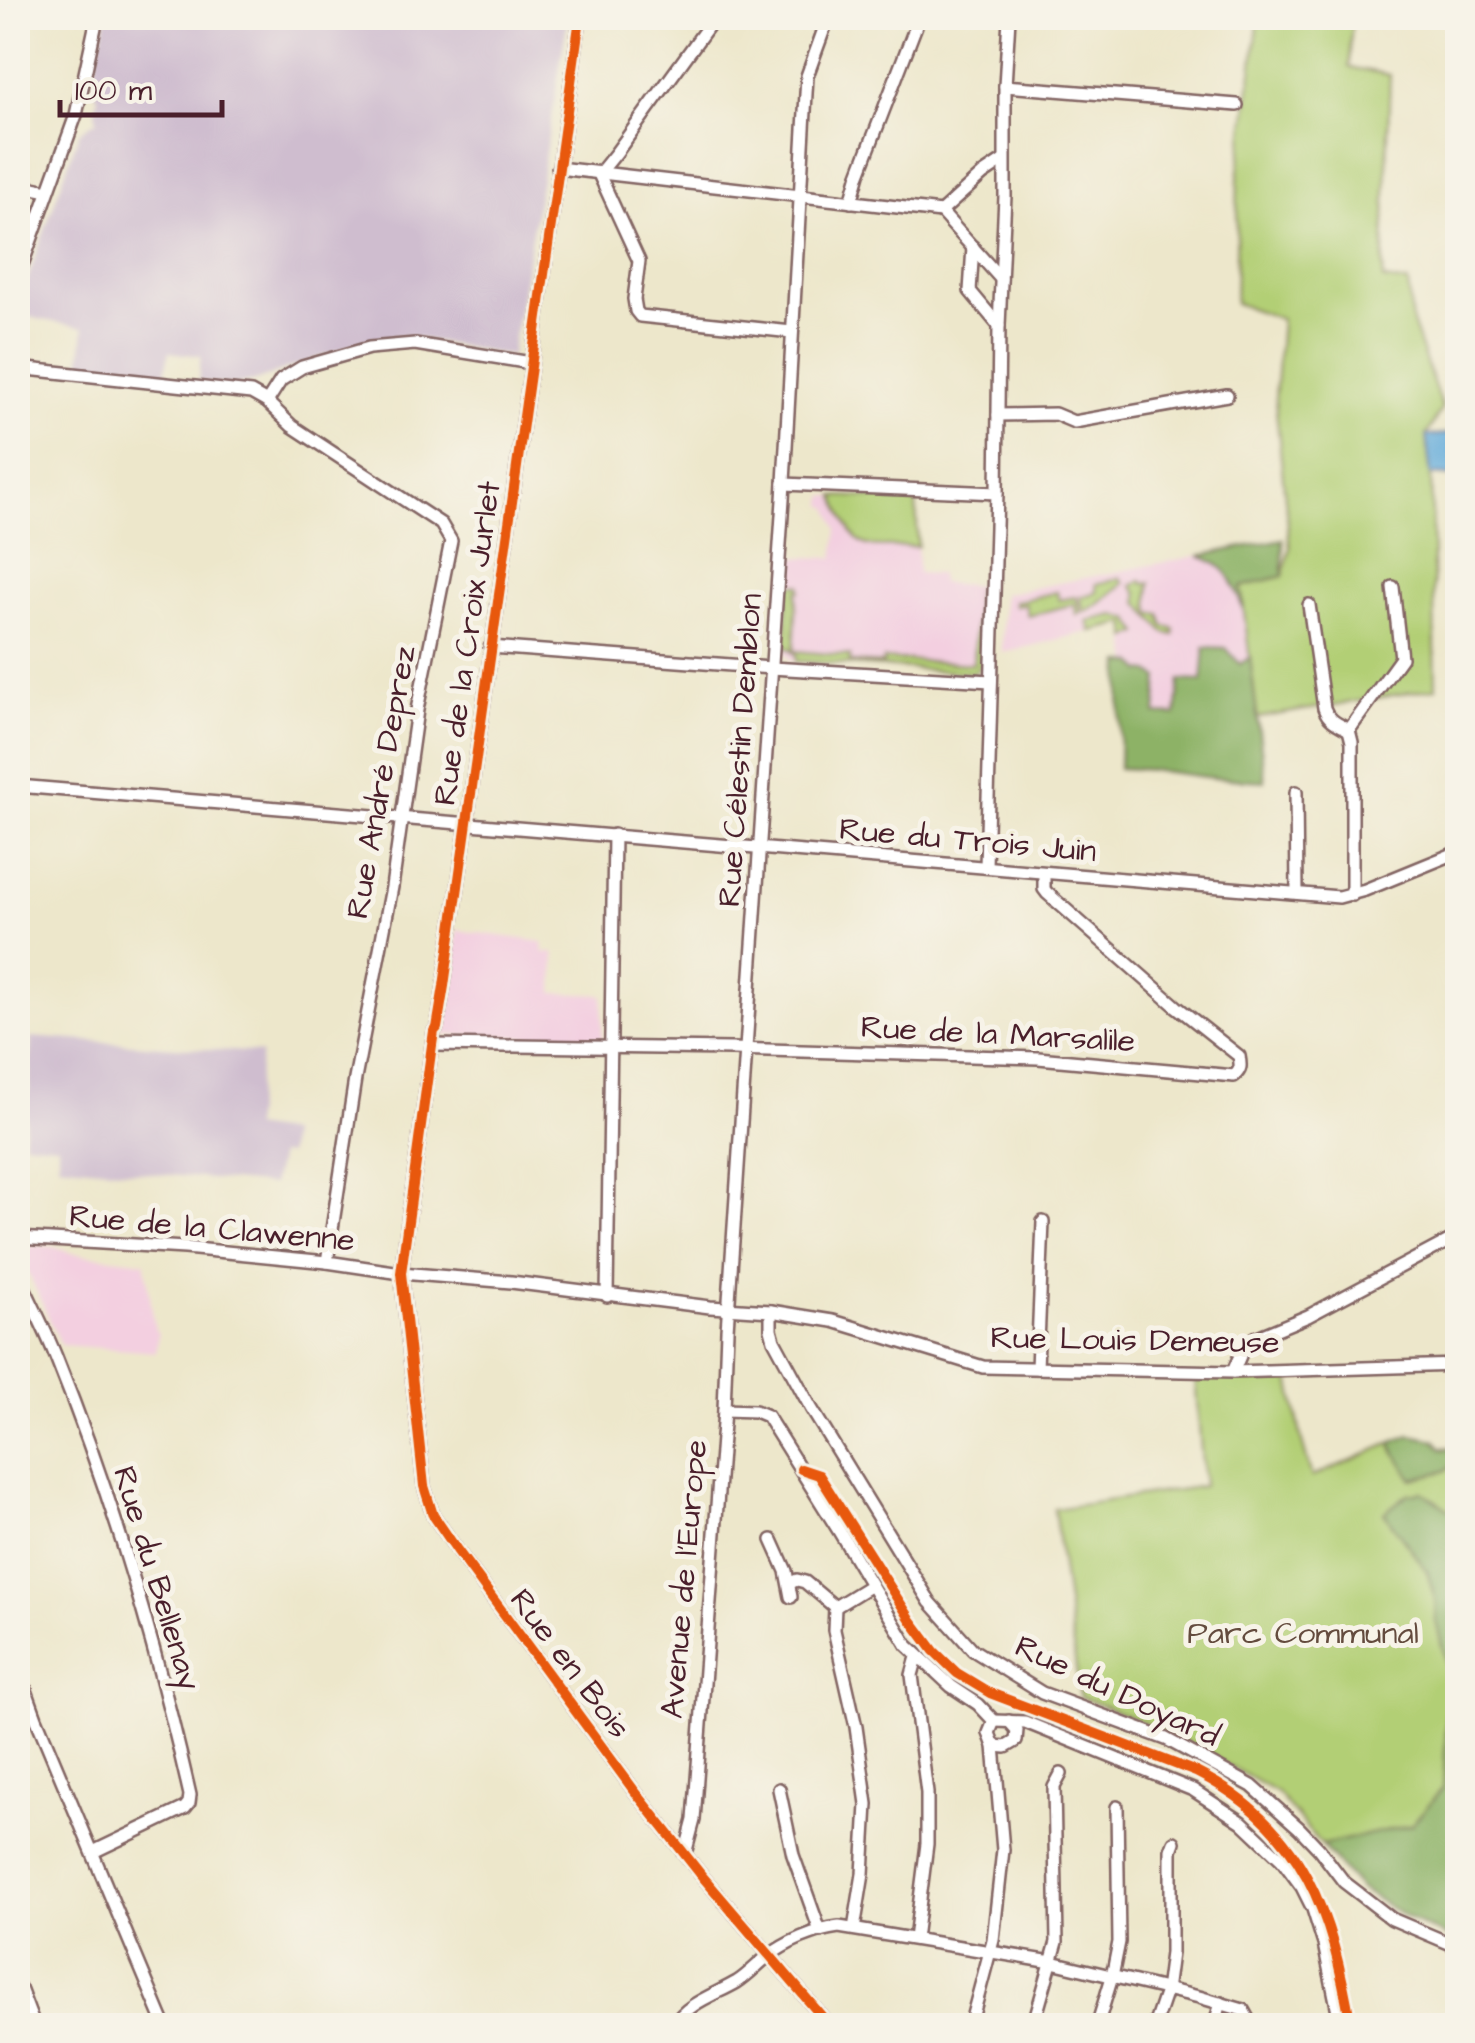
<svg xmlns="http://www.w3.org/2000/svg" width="1475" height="2043" font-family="'Architects Daughter',sans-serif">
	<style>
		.built { fill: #f3cfe0 }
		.industrial { fill: #cfbdcf }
		.green { fill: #b2cf75; stroke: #7e7750; stroke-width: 2.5 }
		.forest { fill: #8db266; stroke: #6c6848; stroke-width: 2.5 }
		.water { fill: #63abda; stroke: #566582; stroke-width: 2.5 }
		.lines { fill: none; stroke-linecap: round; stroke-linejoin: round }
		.minor-casing { stroke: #836563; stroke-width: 16 }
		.major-casing { stroke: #836563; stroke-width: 20 }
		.minor { stroke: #fff; stroke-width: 11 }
		.major { stroke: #fff; stroke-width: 15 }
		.cycleway-casing { stroke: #f7f3e8; stroke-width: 16 }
		.cycleway { stroke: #e8590c; stroke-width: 10 }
		.labels { text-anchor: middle; stroke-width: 10; stroke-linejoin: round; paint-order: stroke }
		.street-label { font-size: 32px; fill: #4a1f2b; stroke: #f7f3e8 }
		.park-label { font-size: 32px; fill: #644b3e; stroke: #f7f3e8 }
	</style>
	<rect width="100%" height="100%" fill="#f7f3e8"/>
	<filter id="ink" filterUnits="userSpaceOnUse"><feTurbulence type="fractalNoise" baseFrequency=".01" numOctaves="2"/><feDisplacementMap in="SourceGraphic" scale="20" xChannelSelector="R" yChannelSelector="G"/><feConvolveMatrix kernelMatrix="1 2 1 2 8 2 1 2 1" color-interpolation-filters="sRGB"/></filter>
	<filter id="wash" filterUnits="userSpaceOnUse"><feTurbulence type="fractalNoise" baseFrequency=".0048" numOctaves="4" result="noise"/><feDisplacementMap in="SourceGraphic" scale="40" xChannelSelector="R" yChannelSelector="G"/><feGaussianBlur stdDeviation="2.25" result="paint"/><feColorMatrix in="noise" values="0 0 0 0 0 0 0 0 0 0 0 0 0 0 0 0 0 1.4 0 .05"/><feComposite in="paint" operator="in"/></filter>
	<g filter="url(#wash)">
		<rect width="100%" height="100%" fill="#ede7cb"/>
		<g class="built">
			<polygon points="824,496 916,499 918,573 939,574 940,583 983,586 981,666 974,673 792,661 784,652 791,557 834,558 838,529 829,507 824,506"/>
			<polygon points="1283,539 1283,576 1241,588 1265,781 1213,778 1153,770 1119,768 1132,690 1126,623 1002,653 1003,594"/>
			<polygon points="457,930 543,942 544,953 555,953 554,993 603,995 602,1039 443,1035"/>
			<polygon points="34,1245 54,1247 71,1253 145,1262 155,1330 158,1333 156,1352 61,1345 20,1255 21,1249"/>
		</g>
		<g class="industrial">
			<polygon points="106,18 568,18 511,356 406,336 365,341 252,382 228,385 198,381 201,356 169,352 164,378 80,370 84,328 18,315 18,306 79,133 93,122 97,122 95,111 98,97 95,94 93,77"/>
			<polygon points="31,1037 261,1053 252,1127 289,1133 287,1155 279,1154 272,1185 58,1164 58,1145 24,1142 26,1108 18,1109 18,1093 29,1092"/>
		</g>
		<g class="green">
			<polygon points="1259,18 1352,18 1349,67 1390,75 1383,280 1408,283 1412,323 1442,408 1426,436 1431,475 1436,688 1257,718 1241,587 1283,576 1290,547 1275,400 1281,319 1235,303 1238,178"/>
			<path d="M835,496l81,3 2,47c-60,1 -60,8 -83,-50z"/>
			<polygon points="1120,578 1124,583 1099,604 1084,612 1080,597 1097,592 1096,584"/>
			<polygon points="1141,580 1144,584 1150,583 1149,603 1151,613 1160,614 1164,626 1174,628 1174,635 1165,633 1138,602 1138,594 1132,586"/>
			<polygon points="789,584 800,585 800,591 797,591 794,651 850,656 850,662 883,664 884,659 973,664 977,589 983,589 981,666 974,673 796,661 796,653 792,652 792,649 785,648"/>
			<polygon points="1057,592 1059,600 1076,597 1081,613 1077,615 1074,604 1028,616 1025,604 1015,606 1014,602"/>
			<polygon points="1115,615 1130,619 1139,633 1128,638 1126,623 1091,631 1088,621"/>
			<polygon points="1195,1378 1290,1378 1302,1442 1312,1477 1410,1435 1435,1440 1442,1448 1457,1447 1457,1941 1405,1917 1321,1845 1277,1793 1170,1733 1080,1697 1054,1509 1204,1486"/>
		</g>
		<g class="forest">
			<path d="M1283,539v37l-42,11 3,25c-11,-29 -13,-46 -45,-56z"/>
			<polygon points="1205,647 1226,648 1240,664 1250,657 1265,781 1213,778 1153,770 1119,768 1121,663 1135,663 1142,671 1150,672 1159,678 1156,714 1176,715 1180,680 1202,681"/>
			<polygon points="1410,1435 1435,1440 1442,1449 1457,1449 1457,1468 1452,1466 1445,1471 1412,1479 1390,1443"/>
			<polygon points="1422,1492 1457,1515 1457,1941 1405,1917 1359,1888 1321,1845 1411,1825 1443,1788 1449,1675 1436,1621 1435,1600 1427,1571 1384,1513 1408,1494"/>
		</g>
		<polygon class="water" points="1457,433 1457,477 1431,475 1426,436"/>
	</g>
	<g filter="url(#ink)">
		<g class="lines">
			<g class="minor-casing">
				<g id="minor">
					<polyline points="580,18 444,986 437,1028 434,1031 432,1045 401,1273 424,1486 433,1515 457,1550 633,1789 702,1876 830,2026"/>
					<polyline points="714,18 616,153 599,174 639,261 634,299 636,311 640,316 792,332"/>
					<polyline points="1005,86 1237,105"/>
					<polyline points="558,168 941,212"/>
					<polyline points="18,185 48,191"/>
					<polyline points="851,202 859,174 919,18"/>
					<polyline points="941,212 1001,279"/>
					<polyline points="941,212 983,174 1004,160"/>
					<polyline points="973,247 970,291 999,326"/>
					<polyline points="18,276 76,115 97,18"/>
					<polyline points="18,368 251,393 267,402 292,426 441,524 451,541 417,710 392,887 355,1079 327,1262"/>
					<polyline points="267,402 281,380 302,367 369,348 415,344 531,363"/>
					<polyline points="998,415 1055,414 1074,422 1227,395"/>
					<polyline points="784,484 997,493"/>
					<path d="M1309,605l15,103c4,12 14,16 25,22"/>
					<polyline points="490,647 771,668 991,681"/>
					<polyline points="18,786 1339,897 1365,890 1458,852"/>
					<polyline points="1296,792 1297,893"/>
					<polyline points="986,866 997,493 999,326 1005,196 1005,86 1009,18"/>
					<polyline points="1352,895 1352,742 1349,730 1401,658 1393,587"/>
					<path d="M432,1045l300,4 306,9 196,18c7,-6 7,-10 5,-20l-62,-49 -130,-114 -3,-4v-15"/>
					<polyline points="18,1238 185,1248 327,1262 401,1273 511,1282 710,1307 771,1311 833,1321 983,1367 1233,1372 1458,1365"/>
					<path d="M18,1274c12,27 27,55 38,83 57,141 100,289 134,438l-1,8 -4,5 -92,44"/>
					<polyline points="607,1296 614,835"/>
					<polyline points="771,1311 771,1329 774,1340 811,1408 930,1602 973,1650 1042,1693 1166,1739 1252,1786 1299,1828 1319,1849 1344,1882 1361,1895 1392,1919 1458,1947"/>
					<polyline points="1037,1368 1043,1222"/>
					<polyline points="1233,1372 1245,1344 1255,1338 1308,1316 1458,1236"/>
					<polyline points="724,1410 755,1411 767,1416 839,1531 907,1645 951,1686 978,1704 994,1721"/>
					<polyline points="772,1540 786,1571 791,1597"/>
					<polyline points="790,1583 797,1580 805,1582 835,1607"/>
					<polyline points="835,1607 834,1630 856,1727 867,1804 863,1874 854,1929"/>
					<polyline points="835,1607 871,1585"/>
					<polyline points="18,1668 36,1718 165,2026"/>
					<polyline points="994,1721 1025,1722 1193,1790 1242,1822 1282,1860 1302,1887 1313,1909 1324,1944 1341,2026"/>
					<polyline points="994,1746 1006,1747 1016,1741 1017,1730 1009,1721"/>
					<polyline points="779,1789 793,1855 820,1931"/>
					<polyline points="685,1854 694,1820 724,1410 727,1330 783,500 807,76 828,18"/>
					<polyline points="915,1939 927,1844 927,1793 912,1675 917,1657"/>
					<path d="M673,2026c15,-24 42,-31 64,-44 11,-7 20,-17 30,-25 20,-15 47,-27 72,-30l213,35 147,35 44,13 5,9 -2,7"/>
					<polyline points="970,2026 993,1940 1003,1850 994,1746 989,1733 994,1721"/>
					<polyline points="1033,2026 1057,1942 1054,1787 1061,1774"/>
					<polyline points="1097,2026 1112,1977 1119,1942 1117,1807"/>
					<polyline points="1154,2026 1166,1991 1171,1953 1171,1850 1174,1842"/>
					<polyline points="1214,2026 1221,2003"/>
					<polyline points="1451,2026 1458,1989"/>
				</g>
			</g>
			<g class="major-casing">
				<polyline id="major" points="18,1989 32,2026"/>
			</g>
			<use href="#minor" class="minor"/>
			<use href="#major" class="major"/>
			<g class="cycleway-casing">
				<g id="cycleway">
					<polyline points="580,18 444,986 437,1028 434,1031 432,1045 401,1273 424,1486 433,1515 457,1550 633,1789 702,1876 830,2026"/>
					<path d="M801,1469l18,6 92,145 23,31 23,22 33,20 206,79c108,54 136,142 155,254"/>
				</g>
			</g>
			<use href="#cycleway" class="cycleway"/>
		</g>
	</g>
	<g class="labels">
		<g class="street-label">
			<text transform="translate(466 643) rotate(-82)" y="11">Rue de la Croix Jurlet</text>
			<text transform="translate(739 750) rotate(-86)" y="11">Rue Célestin Demblon</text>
			<text transform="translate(380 782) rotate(-80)" y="11">Rue André Deprez</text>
			<text transform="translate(968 839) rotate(5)" y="11">Rue du Trois Juin</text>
			<text transform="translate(998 1033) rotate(3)" y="11">Rue de la Marsalile</text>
			<text transform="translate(212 1227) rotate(5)" y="11">Rue de la Clawenne</text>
			<text transform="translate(1135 1339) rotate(1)" y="11">Rue Louis Demeuse</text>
			<text transform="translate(158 1578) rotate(73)" y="11">Rue du Bellenay</text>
			<text transform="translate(683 1579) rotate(-85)" y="11">Avenue de l'Europe</text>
			<text transform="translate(571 1663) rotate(53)" y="11">Rue en Bois</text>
			<text transform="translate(1118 1690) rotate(25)" y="11">Rue du Doyard</text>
		</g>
		<g class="park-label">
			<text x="1303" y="1643">Parc Communal</text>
		</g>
	</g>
	<rect width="1475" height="2043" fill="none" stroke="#f7f3e8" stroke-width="60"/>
	<path d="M60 100v15h162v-15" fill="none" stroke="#4a1f2b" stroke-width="5"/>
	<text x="75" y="100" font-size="30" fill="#4a1f2b" stroke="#f7f3e8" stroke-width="8" paint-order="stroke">100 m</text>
</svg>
